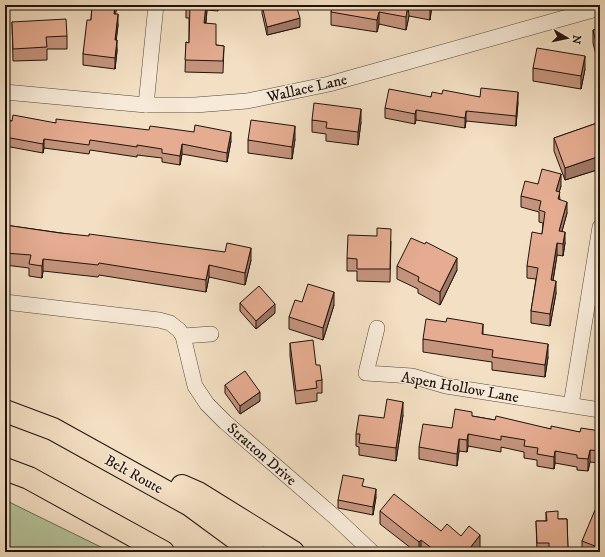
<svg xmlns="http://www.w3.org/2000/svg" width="605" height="557" font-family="'IM FELL DW Pica',serif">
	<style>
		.green { fill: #b4c399; stroke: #6a6b52 }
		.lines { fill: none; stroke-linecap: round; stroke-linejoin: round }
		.street-casing { stroke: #54463a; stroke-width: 16 }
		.highway-casing { stroke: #1f130c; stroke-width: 24 }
		.street { stroke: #f7ead8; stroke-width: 15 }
		.highway { stroke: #f3dfc3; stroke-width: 22 }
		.wall { fill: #c5947d; stroke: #1f130c }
		.shaded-wall { fill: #a07866; stroke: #1f130c }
		.building { fill: #e5ac91; stroke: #1f130c }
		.labels { text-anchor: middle; stroke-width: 3; stroke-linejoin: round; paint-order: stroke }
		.street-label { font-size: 15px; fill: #1f130c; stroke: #f7ead8 }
	</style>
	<rect width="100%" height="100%" fill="#f3dfc3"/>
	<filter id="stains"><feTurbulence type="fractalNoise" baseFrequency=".005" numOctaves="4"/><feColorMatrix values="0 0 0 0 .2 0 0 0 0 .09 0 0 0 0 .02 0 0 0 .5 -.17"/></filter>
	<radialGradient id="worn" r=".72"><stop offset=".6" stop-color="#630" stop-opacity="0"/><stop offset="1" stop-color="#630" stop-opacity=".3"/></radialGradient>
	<polygon class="green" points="5,500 111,552 16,552 5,546"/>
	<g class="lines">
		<g class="street-casing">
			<g id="street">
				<polyline points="5,92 146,105 195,105 247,101 329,84 600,8"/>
				<polyline points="146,105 156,5"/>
				<polyline points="5,302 159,320 170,323 179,330 183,336 195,386 207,404 225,422 336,518 372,552"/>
				<polyline points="377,328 366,373 412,376 446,386 600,410"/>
				<polyline points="183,336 211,334"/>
				<polyline points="571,405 600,227"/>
			</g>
		</g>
		<g class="highway-casing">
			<g id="highway">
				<polyline points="5,411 53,429 190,505 254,552"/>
				<polyline points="5,469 29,478 163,552"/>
				<polyline points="182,486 198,493 293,552"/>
			</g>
		</g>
		<use href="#street" class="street"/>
		<use href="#highway" class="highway"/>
	</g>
	<g class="wall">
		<polygon points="92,5 117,5 115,14 118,25 116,40 117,51 115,69 83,65 83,54 91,20"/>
		<polygon points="186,5 219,5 218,11 207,10 206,23 216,45 224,46 223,73 185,72 186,42 189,43 189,18 186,18"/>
		<polygon points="262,5 300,27 267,35 262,13"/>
		<polygon points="333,5 432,5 430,20 409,16 406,30 379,24 377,32 331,25 331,12"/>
		<polygon points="12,22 67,36 67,49 47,49 47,60 13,61"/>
		<polygon points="600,29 600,71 593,43 593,30"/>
		<polygon points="533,68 585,69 581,89 533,81"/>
		<polygon points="442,94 480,97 518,102 516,126 466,121 465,128 416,120 415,124 385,118 385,108"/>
		<polygon points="5,120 12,121 56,123 231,141 227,162 182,154 180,165 162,162 162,158 137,155 137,157 90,150 89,154 44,148 43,153 5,146"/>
		<polygon points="312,120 361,122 358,145 326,141 326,134 312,132"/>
		<polygon points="600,122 600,169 565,180 554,151 554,138"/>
		<polygon points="295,139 292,159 248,153 248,140"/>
		<polygon points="538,184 561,186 559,192 560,200 567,213 562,231 565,243 563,256 557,255 553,281 556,293 550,326 531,323 531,311 536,279 527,278 527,266 542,234 543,223 539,222 539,212 521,207 521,196"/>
		<polygon points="5,225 251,260 245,285 209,277 206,292 99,275 98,277 43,271 42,278 29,276 29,268 5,265"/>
		<polygon points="391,241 390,282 357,281 357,271 347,271 347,258"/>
		<polygon points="397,266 457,270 440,305 418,293 418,289 397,279"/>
		<polygon points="302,302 334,305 323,340 289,329 289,317"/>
		<polygon points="240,303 275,313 256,329 240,311"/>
		<polygon points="483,335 548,357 545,377 492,370 492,362 423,352 423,339"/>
		<polygon points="290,343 316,365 322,380 322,393 317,393 317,401 296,404 290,356"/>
		<polygon points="225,385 260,401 240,414 225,393"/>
		<polygon points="403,415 396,461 359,455 359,447 356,446 356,434 384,418"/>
		<polygon points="472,416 495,420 551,429 580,432 600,431 600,463 590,462 588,471 577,470 577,467 555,463 554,469 537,466 537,460 524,458 524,452 501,447 501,452 468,446 467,452 459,451 457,466 419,459 419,447 452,428"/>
		<polygon points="376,497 373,515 338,508 338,500"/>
		<polygon points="380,511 441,531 461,536 480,548 477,552 416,552 380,524"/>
		<polygon points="546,512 558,519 567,519 568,552 537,552 536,521 546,521"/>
		<polygon points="600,512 600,552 582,552 582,541"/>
	</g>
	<g class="shaded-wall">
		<polygon points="115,5 117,5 114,25 114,14"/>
		<polygon points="206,5 207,5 207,10 204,36 204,23"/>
		<polygon points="408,5 409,16 406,30 406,17"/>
		<polygon points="430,5 432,5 430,20"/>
		<polygon points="379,12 379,24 377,32 377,20"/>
		<polygon points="118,14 118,25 115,51 115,40"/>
		<polygon points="9,17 9,29 5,32 5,19"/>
		<polygon points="300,18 300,27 267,35 267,27"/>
		<polygon points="117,40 117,51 115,69 115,58"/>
		<polygon points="585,56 585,69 581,89 581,76"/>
		<polygon points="518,92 518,102 516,126 516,116"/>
		<polygon points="361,109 361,122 358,145 358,132"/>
		<polygon points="416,110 416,120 415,124 415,114"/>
		<polygon points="466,111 466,121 465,128 465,118"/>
		<polygon points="295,126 295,139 292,159 292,147"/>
		<polygon points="231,132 231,141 227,162 227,153"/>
		<polygon points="44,139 44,148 43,153 43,144"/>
		<polygon points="182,144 182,154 180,165 180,156"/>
		<polygon points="600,156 600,169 565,180 565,168"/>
		<polygon points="561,174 561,186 556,203 556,191"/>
		<polygon points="567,202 567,213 559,242 559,231"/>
		<polygon points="565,232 565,243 563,256 563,244"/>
		<polygon points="557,243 557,255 551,292 551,280"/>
		<polygon points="251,248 251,260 245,285 245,273"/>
		<polygon points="457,258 457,270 440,305 440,292"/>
		<polygon points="43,259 43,271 42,278 42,266"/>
		<polygon points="209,265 209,277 206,292 206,280"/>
		<polygon points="556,281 556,293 550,326 550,314"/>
		<polygon points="334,292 334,305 323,340 323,328"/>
		<polygon points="275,304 275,313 256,329 256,321"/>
		<polygon points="483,324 483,337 482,334"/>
		<polygon points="548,344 548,357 545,377 545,365"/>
		<polygon points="260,392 260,401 240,414 240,406"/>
		<polygon points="403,402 403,415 396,461 396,448"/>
		<polygon points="468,434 468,446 467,452 467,440"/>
		<polygon points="459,439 459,451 457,466 457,454"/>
		<polygon points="590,450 590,462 588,471 588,459"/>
		<polygon points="555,451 555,463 554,469 554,457"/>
		<polygon points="376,489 376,497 373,515 373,507"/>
		<polygon points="480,535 480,548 477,552 470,552 470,548"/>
		<polygon points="421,540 421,552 419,552 419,542"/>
	</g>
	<g class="building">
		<polygon points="92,5 115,5 114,14 118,14 115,40 117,40 115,58 83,54 87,20 91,20"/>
		<polygon points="187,5 206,5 204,23 216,24 216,45 224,46 223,61 185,60 186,42 189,43 190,5"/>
		<polygon points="262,5 296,5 300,18 267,27"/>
		<polygon points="333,5 408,5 406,17 379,12 377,20 331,12"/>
		<polygon points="417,5 430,5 430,7"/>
		<polygon points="5,11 9,17 5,19"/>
		<polygon points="66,19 67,36 46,37 47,47 13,49 12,22"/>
		<polygon points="600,29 600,59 593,30"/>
		<polygon points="537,48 585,56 581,76 533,68"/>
		<polygon points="481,88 518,92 516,116 466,111 465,118 416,110 415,114 385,108 389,89 431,97 432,92 442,94 443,90 480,97"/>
		<polygon points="314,103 361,109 358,132 326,128 327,122 312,120"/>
		<polygon points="13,115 56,123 56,119 149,130 150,126 194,132 195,125 231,132 227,153 182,144 180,156 162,153 162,149 137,145 137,147 90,140 89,145 44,139 43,144 5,137 5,120 12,121"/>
		<polygon points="251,120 295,126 292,147 248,140"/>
		<polygon points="600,122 600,156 565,168 554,138"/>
		<polygon points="542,169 561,174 556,191 560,192 558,199 567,202 559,231 565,232 563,244 557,243 551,280 556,281 550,314 531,311 538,268 527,266 532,232 542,234 545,212 539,210 541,201 521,196 525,181 538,184"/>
		<polygon points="5,225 60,233 89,236 89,234 225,252 227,243 251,248 245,273 209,265 206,280 99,263 98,265 43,259 42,266 29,264 31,255 5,253"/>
		<polygon points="377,228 391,229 390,269 357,269 357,259 347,258 348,235 377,236"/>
		<polygon points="411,238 425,244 426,242 457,258 440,292 418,281 419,277 397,266"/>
		<polygon points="308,284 334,292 323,328 289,317 295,300 302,302"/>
		<polygon points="259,286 275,304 256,321 240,303"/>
		<polygon points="447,318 483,324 482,334 548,344 545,365 492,357 493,350 423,339 426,319 446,322"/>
		<polygon points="313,340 316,365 320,365 322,380 316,381 317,388 296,391 290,343"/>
		<polygon points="245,371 260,392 240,406 225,385"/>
		<polygon points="387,399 403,402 396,448 359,443 360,434 356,434 359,415 384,418"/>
		<polygon points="455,409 472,412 472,416 495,420 496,416 551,429 551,426 580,432 581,428 600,431 600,451 590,450 588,459 577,458 577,455 555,451 554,457 537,454 538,448 524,446 525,440 501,436 501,440 468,434 467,440 459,439 457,454 419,447 423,424 452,428"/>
		<polygon points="343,475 364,479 362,486 376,489 373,507 338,500"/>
		<polygon points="394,494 441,531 447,524 461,536 469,526 480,535 470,548 476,552 437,552 421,540 419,542 380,511"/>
		<polygon points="595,510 600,512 600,548 582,541"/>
		<polygon points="558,511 558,519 567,519 568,548 549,549 549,543 537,543 536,521 547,521 546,512"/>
	</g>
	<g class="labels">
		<g class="street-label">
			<text transform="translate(307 88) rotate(-13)" y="5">Wallace Lane</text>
			<text transform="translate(460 387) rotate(10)" y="5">Aspen Hollow Lane</text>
			<text transform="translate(262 454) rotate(41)" y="5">Stratton Drive</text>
			<text transform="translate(134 474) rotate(29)" y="5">Belt Route</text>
		</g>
	</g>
	<rect width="605" height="557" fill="none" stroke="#f3dfc3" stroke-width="20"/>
	<rect x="6" y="6" width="593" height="545" fill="none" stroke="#1f130c" stroke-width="2"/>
	<rect x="10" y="10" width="585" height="537" fill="none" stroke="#1f130c"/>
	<g transform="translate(567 38) rotate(99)" stroke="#f7ead8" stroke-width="3" paint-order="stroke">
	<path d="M0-3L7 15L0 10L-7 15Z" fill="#1f130c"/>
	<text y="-6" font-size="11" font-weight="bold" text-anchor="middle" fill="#1f130c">N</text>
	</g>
	<rect width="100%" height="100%" filter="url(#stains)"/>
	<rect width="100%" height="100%" fill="url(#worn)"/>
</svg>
